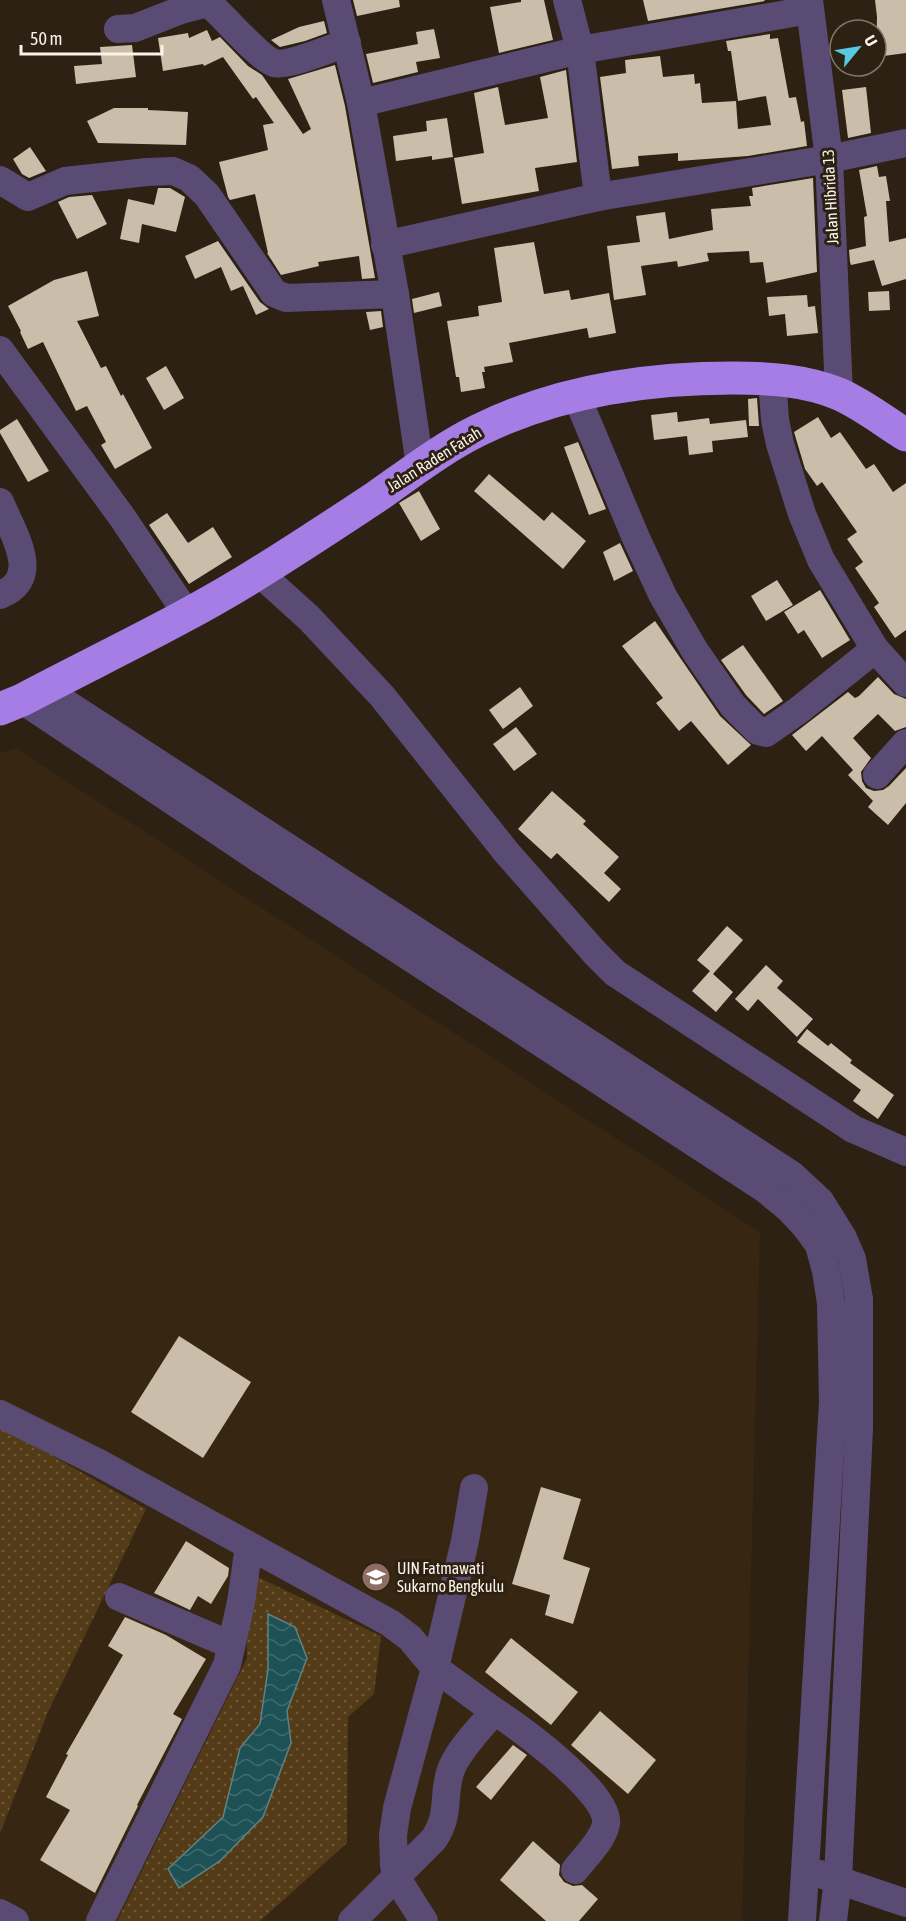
<svg xmlns="http://www.w3.org/2000/svg" width="906" height="1921" font-family="'Asap Condensed',sans-serif">
	<style>
		.built { fill: #362612 }
		.park { fill: url(#park-dots) }
		.water { fill: url(#water-waves); stroke: #608282; stroke-width: 1.5 }
		.building { fill: #cabdaa }
		.lines { fill: none; stroke-linecap: round; stroke-linejoin: round }
		.minor { stroke: #5a4b74; stroke-width: 28 }
		.highway { stroke: #a57de5; stroke-width: 33 }
		.labels { text-anchor: middle; stroke-width: 6; stroke-linejoin: round; paint-order: stroke }
		.street-label { font-size: 16px; fill: #fbf3ea; stroke: #2d2113 }
		.poi-label { font-size: 16px; fill: #fbf3ea; stroke: #2d2113; text-anchor: start }
	</style>
	<defs>
		<pattern id="park-dots" width="8" height="8" patternUnits="userSpaceOnUse" patternTransform="scale(1.5)"><rect width="8" height="8" fill="#543b18"/><path d="M2 2h.1M6 6h.1" fill="none" stroke="#6e583a" stroke-width="1.8" stroke-linecap="round"/></pattern>
		<pattern id="water-waves" width="16" height="10" patternUnits="userSpaceOnUse" patternTransform="scale(1.5)"><rect width="16" height="10" fill="#1d5155"/><path d="M0 5q4-4 8 0t8 0" fill="none" stroke="#3f6a6e"/></pattern>
	</defs>
	<rect width="100%" height="100%" fill="#2d2113"/>
	<polygon class="built" points="16,748 760,1232 742,1921 0,1921 0,753"/>
	<g class="park">
		<polygon points="0,1426 146,1509 48,1712 0,1833"/>
		<polygon points="245,1571 381,1636 374,1694 348,1717 347,1843 260,1921 117,1921 247,1658"/>
	</g>
	<polygon class="water" points="268,1614 295,1627 307,1658 287,1711 291,1743 263,1817 220,1861 179,1888 168,1869 223,1817 240,1748 260,1724 268,1669"/>
	<g class="building">
		<polygon points="353,0 399,0 400,7 357,16"/>
		<polygon points="521,0 544,0 553,40 499,53 490,7 521,2"/>
		<polygon points="643,0 764,0 765,1 648,21"/>
		<polygon points="875,0 906,0 906,53 876,57 877,17"/>
		<polygon points="324,21 327,33 305,41 280,47 271,40 299,27"/>
		<polygon points="434,29 440,58 416,62 418,72 373,83 366,54 418,44 416,32"/>
		<polygon points="207,30 212,41 220,37 248,66 262,75 303,134 311,129 288,79 335,65 345,106 375,278 362,279 359,256 318,262 319,266 281,275 267,253 268,253 255,194 230,200 228,197 219,162 268,150 263,125 274,123 256,97 253,99 223,57 204,66 203,64 163,71 158,38 188,33 189,38"/>
		<polygon points="770,34 770,39 778,38 789,98 796,97 801,122 804,121 807,146 748,156 678,161 678,153 638,156 639,166 612,169 600,77 626,73 625,60 660,56 663,77 694,74 695,84 700,83 702,103 736,101 738,129 771,125 766,96 738,101 731,51 728,51 726,41"/>
		<polygon points="132,45 136,77 76,84 74,66 102,64 100,47"/>
		<polygon points="566,70 577,162 535,168 539,191 462,204 454,158 484,153 474,93 498,87 505,125 548,118 540,77"/>
		<polygon points="866,87 871,133 848,138 842,90"/>
		<polygon points="114,108 148,108 148,110 188,112 186,145 98,143 87,121"/>
		<polygon points="447,118 453,157 432,160 432,156 396,161 393,136 427,131 426,121"/>
		<polygon points="30,147 46,171 29,178 22,174 13,159"/>
		<polygon points="877,166 879,177 886,176 890,201 886,201 889,242 906,238 906,279 882,286 874,260 851,265 850,262 849,250 866,246 864,217 867,216 859,170"/>
		<polygon points="813,178 817,272 766,283 763,262 750,263 749,251 707,253 709,261 678,267 677,261 641,266 646,295 614,300 607,246 640,242 636,216 665,212 669,239 713,230 711,209 751,206 749,196 753,196 752,188"/>
		<polygon points="158,188 170,188 185,197 176,232 142,224 139,243 120,239 128,199 154,205"/>
		<polygon points="92,195 107,224 77,239 58,202 69,197"/>
		<polygon points="218,241 260,302 269,309 256,315 243,286 231,291 221,267 195,279 185,256"/>
		<polygon points="534,242 544,294 569,290 571,300 609,293 616,333 589,338 587,328 509,343 513,362 484,367 485,372 482,372 485,388 461,392 459,377 456,377 447,321 479,316 478,306 502,302 494,248"/>
		<polygon points="87,271 99,316 77,321 101,368 106,366 121,396 123,394 152,448 115,469 101,445 106,442 87,406 76,411 43,342 28,349 20,332 21,331 8,306 54,280"/>
		<polygon points="889,291 890,310 869,311 868,292"/>
		<polygon points="439,292 442,306 414,313 412,299"/>
		<polygon points="807,295 808,307 815,306 818,333 787,336 785,314 769,316 767,297"/>
		<polygon points="381,311 383,327 370,330 366,312"/>
		<polygon points="166,366 184,398 164,410 146,378"/>
		<polygon points="757,398 759,426 749,426 748,399"/>
		<polygon points="677,412 678,422 709,418 710,424 746,420 748,437 712,441 713,452 689,455 687,436 654,440 651,415"/>
		<polygon points="818,417 831,438 840,432 866,469 874,464 893,492 906,483 906,630 895,638 874,607 879,603 855,568 863,562 847,539 857,532 822,482 817,486 805,469 794,432"/>
		<polygon points="17,419 49,471 28,482 0,433 0,430"/>
		<polygon points="578,442 606,509 589,515 564,447"/>
		<polygon points="489,474 544,521 552,512 586,541 563,569 474,491"/>
		<polygon points="419,491 440,529 421,541 399,503"/>
		<polygon points="167,513 188,543 213,527 232,557 189,584 149,525"/>
		<polygon points="620,543 633,571 614,581 603,552"/>
		<polygon points="777,580 793,605 766,621 751,596"/>
		<polygon points="820,590 850,640 822,658 804,630 798,634 784,612"/>
		<polygon points="655,621 720,716 751,745 728,765 691,721 679,731 656,703 663,698 622,646"/>
		<polygon points="743,645 783,701 764,714 746,695 721,660"/>
		<polygon points="878,677 894,694 906,699 906,727 895,731 878,714 853,738 871,758 861,772 862,781 866,788 874,791 883,790 889,786 906,768 906,803 888,825 868,807 873,801 848,775 853,770 822,736 806,751 792,735 848,692 855,698 859,696"/>
		<polygon points="520,687 533,706 503,729 489,710"/>
		<polygon points="516,727 537,754 514,771 493,744"/>
		<polygon points="552,791 586,821 583,824 619,857 604,873 621,889 609,902 557,853 551,859 518,829"/>
		<polygon points="727,926 743,940 713,974 733,992 716,1012 692,991 710,971 697,960"/>
		<polygon points="766,965 783,981 777,988 813,1019 797,1037 758,999 748,1011 735,999"/>
		<polygon points="807,1029 828,1046 831,1043 852,1060 850,1063 894,1095 878,1119 853,1101 861,1090 797,1042"/>
		<polygon points="179,1336 251,1382 203,1458 131,1412"/>
		<polygon points="541,1487 581,1499 563,1559 590,1568 573,1624 545,1615 550,1595 512,1584"/>
		<polygon points="186,1541 229,1568 228,1576 211,1604 198,1596 190,1610 154,1593"/>
		<polygon points="125,1617 166,1635 206,1659 173,1714 182,1719 137,1805 138,1806 95,1893 40,1860 70,1810 46,1797 68,1755 66,1754 123,1655 108,1646"/>
		<polygon points="511,1638 578,1692 551,1725 485,1672"/>
		<polygon points="600,1711 656,1760 628,1794 571,1745"/>
		<polygon points="513,1745 527,1755 491,1800 476,1787"/>
		<polygon points="533,1841 560,1865 559,1875 564,1882 573,1886 582,1885 598,1899 579,1921 546,1921 500,1880"/>
	</g>
	<g class="lines">
		<g class="minor">
			<polyline points="336,0 361,103 395,294 420,466"/>
			<polyline points="809,0 829,159 839,394"/>
			<path d="M118,29l17,-1 46,-18 27,-7c16,13 51,55 66,60 13,4 58,-15 73,-20"/>
			<polyline points="361,103 580,50 567,0"/>
			<polyline points="0,180 28,197 65,181 147,172 173,171 189,178 207,195 274,293 286,298 395,294"/>
			<polyline points="598,197 580,50 810,10"/>
			<polyline points="385,245 598,197 829,159 906,143"/>
			<polyline points="0,350 122,517 187,614"/>
			<polyline points="772,378 775,420 780,444 802,514 821,560 875,649 906,683"/>
			<polyline points="576,395 636,538 663,596 695,651 733,706 758,731 766,733 799,710 875,649"/>
			<path d="M0,502c12,30 44,76 0,93"/>
			<polyline points="259,573 309,618 382,696 507,853 595,953 615,973 853,1129 906,1152"/>
			<polyline points="44,689 792,1175 820,1201 843,1238 852,1259 859,1299 859,1428 838,1879 833,1921"/>
			<polyline points="22,700 261,860 765,1189 788,1208 805,1226 819,1245 826,1271 831,1303 833,1402 802,1921"/>
			<polyline points="877,775 906,743"/>
			<polyline points="0,1414 99,1463 390,1623 410,1638 435,1668 494,1711"/>
			<polyline points="119,1597 231,1645"/>
			<polyline points="820,1874 906,1903"/>
			<polyline points="0,1913 15,1921"/>
			<polyline points="100,1921 227,1665 241,1602 249,1546"/>
			<path d="M352,1921l82,-82c18,-27 7,-46 18,-72 9,-20 28,-38 42,-56 24,15 117,83 112,113 -3,16 -21,33 -31,46"/>
			<polyline points="424,1921 396,1877 394,1865 393,1835 397,1808 435,1668 465,1541 474,1488"/>
		</g>
		<path class="highway" d="M0,709l22,-9c79,-42 162,-80 238,-128 39,-24 78,-50 116,-75 33,-23 66,-49 103,-67 77,-38 168,-52 254,-52 35,0 72,2 106,16 23,10 46,28 67,41"/>
	</g>
	<defs>
		<g id="university-disc" transform="scale(1.5)"><circle r="9.5" fill="#8d6e63" stroke="#2d2113"/><path d="M0-5L7-2L0 1L-7-2ZM-4 1L0 2.5L4 1V4Q0 6-4 4Z" fill="#fff"/></g>
	</defs>
	<g fill-rule="evenodd">
		<use href="#university-disc" x="376" y="1577"/>
	</g>
	<g class="labels">
		<g class="street-label">
			<text transform="translate(830 197) rotate(-93)" y="6">Jalan Hibrida 13</text>
			<text transform="translate(434 459) rotate(-32)" y="6">Jalan Raden Fatah</text>
		</g>
		<g class="poi-label">
			<text x="397" y="1574">UIN Fatmawati<tspan x="397" dy="18">Sukarno Bengkulu</tspan></text>
		</g>
	</g>
	<g transform="translate(858 48) rotate(60)"><circle r="28" fill="#2d2113" stroke="#7f7569" stroke-width="1.5"/>
	<path d="M0-4.5L10 22L0 15L-10 22Z" fill="#58c9e3"/>
	<text y="-9" font-size="16" font-weight="bold" text-anchor="middle" fill="#fbf3ea">U</text>
	</g>
	<path d="M21 45v9h141v-9" fill="none" stroke="#fbf3ea" stroke-width="3"/>
	<text x="30" y="45" font-size="18" fill="#fbf3ea" stroke="#2d2113" stroke-width="4.5" paint-order="stroke">50 m</text>
</svg>
